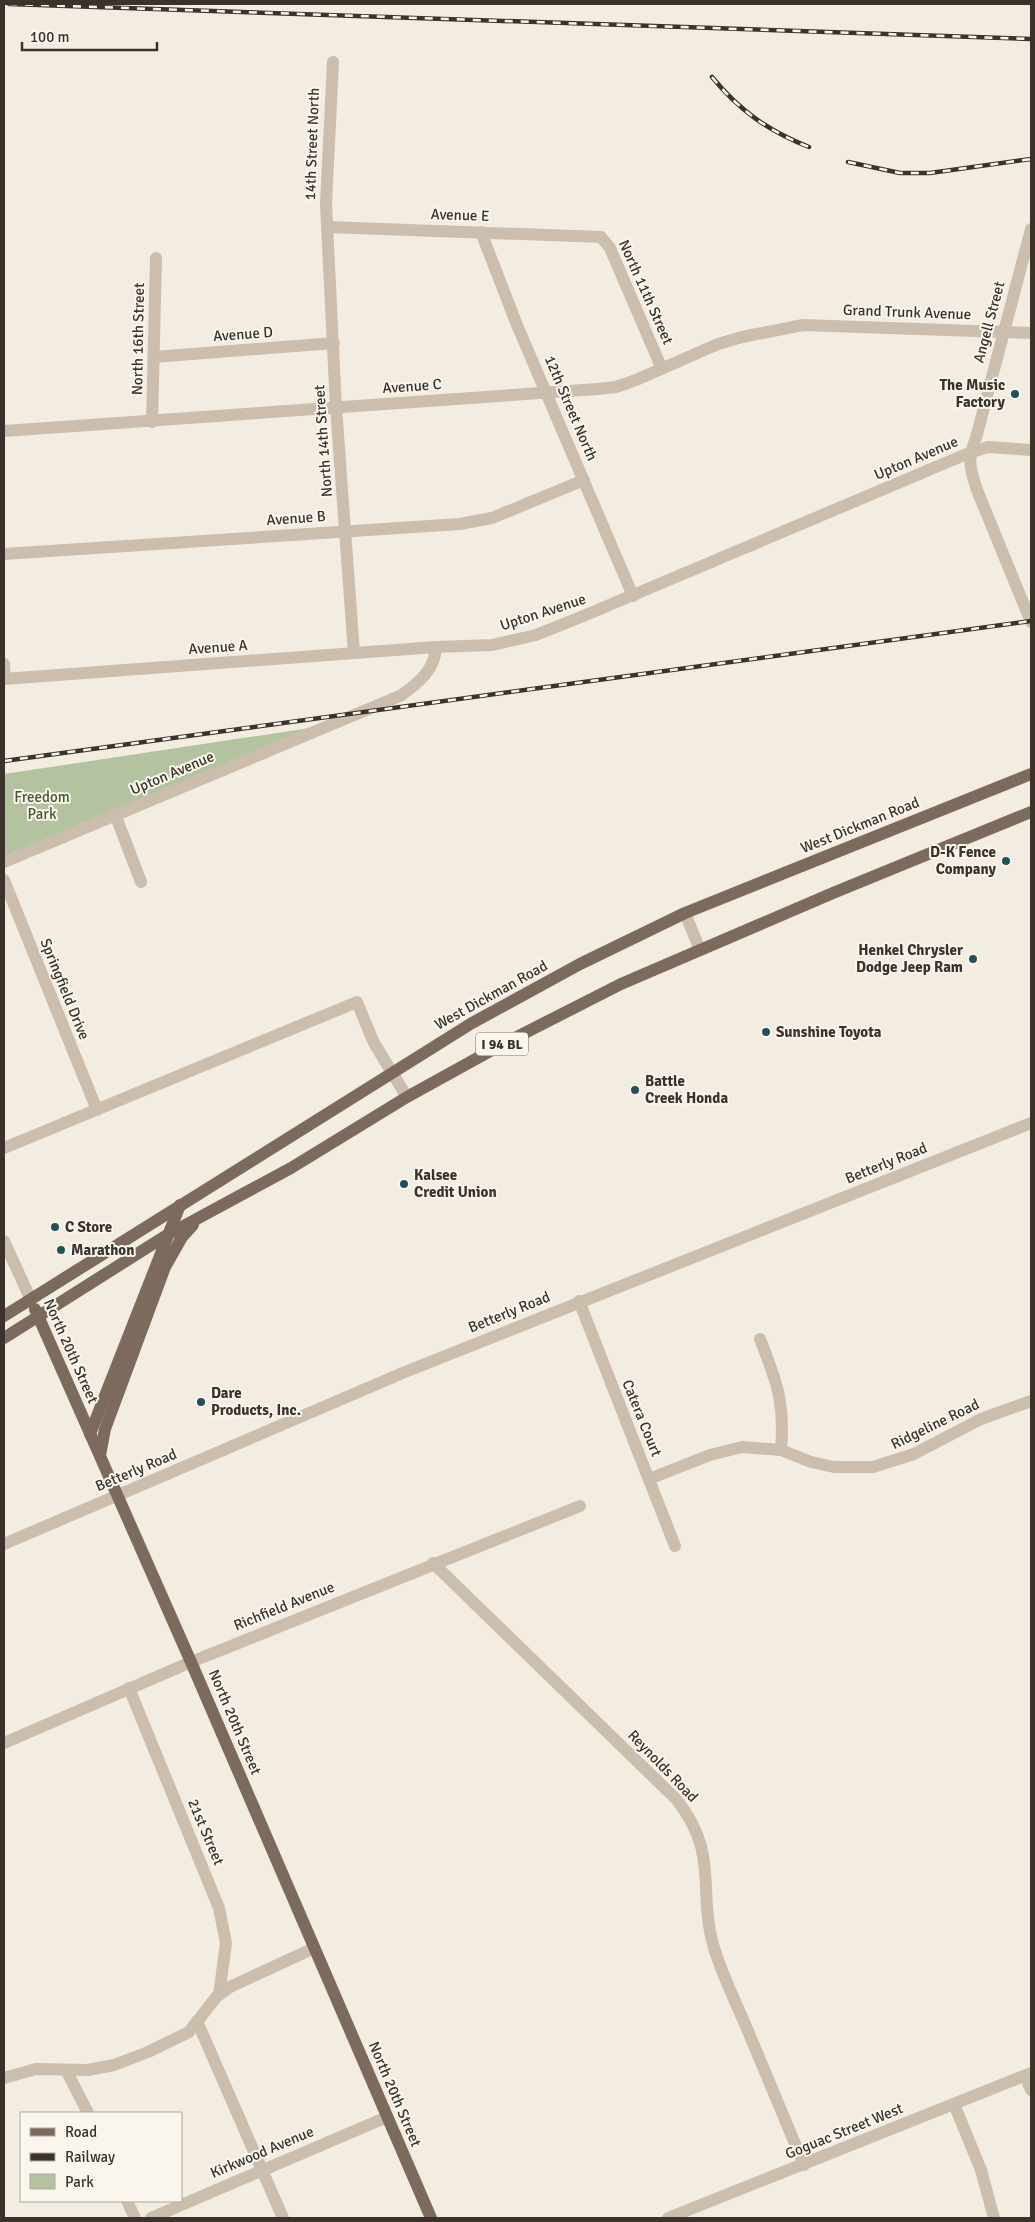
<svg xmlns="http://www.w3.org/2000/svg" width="1035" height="2222" font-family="Signika,sans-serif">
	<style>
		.green { fill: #b3c3a0 }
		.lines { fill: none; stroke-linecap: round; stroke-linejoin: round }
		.minor { stroke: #ccbeac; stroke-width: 12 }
		.major { stroke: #7c6b5c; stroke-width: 12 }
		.rail-casing { stroke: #3a322b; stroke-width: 4.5 }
		.rail { stroke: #faf6ee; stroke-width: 2.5; stroke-dasharray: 8; stroke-linecap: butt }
		.poi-dot { fill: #20515c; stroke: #faf6ee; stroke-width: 2 }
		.labels { text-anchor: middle; stroke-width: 4; stroke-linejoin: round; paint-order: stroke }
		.shield { fill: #faf6ee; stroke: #746d66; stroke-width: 1 }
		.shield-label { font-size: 14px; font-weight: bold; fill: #3a322b }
		.street-label { font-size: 15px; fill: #3a322b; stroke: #faf6ee }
		.poi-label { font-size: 15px; font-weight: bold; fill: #3a322b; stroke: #faf6ee; text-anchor: start }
		.park-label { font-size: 15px; fill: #44582f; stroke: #faf6ee }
	</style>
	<rect width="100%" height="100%" fill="#f3ede1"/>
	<polygon class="green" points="323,726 4,861 4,774"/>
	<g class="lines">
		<g class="minor">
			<polyline points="333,62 326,204 336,407 354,653"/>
			<polyline points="327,227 601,237 610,248 662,369"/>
			<path d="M1031,229l-55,209c-9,21 -6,31 1,52l54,132"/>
			<polyline points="481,232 517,325 633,596"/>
			<polyline points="154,357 334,343"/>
			<polyline points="152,422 156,258"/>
			<polyline points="4,431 597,389 616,387 636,380 718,344 742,337 803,325 1031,333"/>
			<polyline points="4,554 460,524 492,518 584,480"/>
			<polyline points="4,664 5,679"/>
			<polyline points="4,679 436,647 492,645 536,635 581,617 969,453 988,447 1031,450"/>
			<polyline points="115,814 141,882"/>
			<path d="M4,862l398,-167c17,-13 33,-25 34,-48"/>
			<polyline points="4,880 97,1110"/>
			<polyline points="685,913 700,950"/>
			<polyline points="4,1148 357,1002 374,1043 407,1097"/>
			<polyline points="4,1241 31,1300"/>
			<polyline points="579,1301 675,1546"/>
			<path d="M760,1339c17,43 25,64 21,111"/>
			<polyline points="649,1479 710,1455 742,1447 781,1450 811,1462 834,1467 873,1467 914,1454 981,1419 1031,1401"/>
			<polyline points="4,1544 405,1372 1031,1123"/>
			<path d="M433,1563l243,236c46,57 19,94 40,155 8,24 19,47 29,70 20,47 39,94 59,141"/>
			<polyline points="129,1688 219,1908 226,1943 219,1995"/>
			<polyline points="4,1743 191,1662 580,1506"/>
			<polyline points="197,2021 283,2218"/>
			<polyline points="66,2070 88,2113"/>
			<polyline points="1025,2076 1031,2090"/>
			<polyline points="4,2078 36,2069 88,2070 114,2065 148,2052 189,2032 217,1996 230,1987 314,1948"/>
			<polyline points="954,2104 981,2170 994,2218"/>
			<polyline points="127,2201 135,2218"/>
			<polyline points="151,2218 387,2117"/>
			<polyline points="668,2218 1031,2073"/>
		</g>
		<g class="major">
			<polyline points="35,1309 191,1662 431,2218"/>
			<polyline points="4,1316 472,1023 580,964 685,913 1031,774"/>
			<polyline points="4,1338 167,1235 291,1168 407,1097 501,1045 621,984 833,893 1031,812"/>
			<polyline points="90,1434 180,1205"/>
			<polyline points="100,1455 105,1429 165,1267 182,1237 193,1225"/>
		</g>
		<g class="rail-casing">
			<g id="rail">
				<polyline points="9,4 1031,39"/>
				<path d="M712,77c27,33 56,54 97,70"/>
				<polyline points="848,162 900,173 930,173 1031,159"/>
				<polyline points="4,761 1031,621"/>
			</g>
		</g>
		<use href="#rail" class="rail"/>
	</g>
	<g class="poi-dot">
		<circle cx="1015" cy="394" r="5"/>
		<circle cx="1006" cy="861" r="5"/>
		<circle cx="973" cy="959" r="5"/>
		<circle cx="766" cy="1032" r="5"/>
		<circle cx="635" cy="1090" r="5"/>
		<circle cx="404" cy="1184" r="5"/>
		<circle cx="55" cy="1227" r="5"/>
		<circle cx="61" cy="1250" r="5"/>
		<circle cx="201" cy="1402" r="5"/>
	</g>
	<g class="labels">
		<rect class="shield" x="476" y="1032.5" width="52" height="23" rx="4"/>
		<g class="shield-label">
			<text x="502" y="1049">I 94 BL</text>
		</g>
		<g class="street-label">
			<text transform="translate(312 144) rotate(-88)" y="5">14th Street North</text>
			<text transform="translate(460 215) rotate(2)" y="5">Avenue E</text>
			<text transform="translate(646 292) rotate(66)" y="5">North 11th Street</text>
			<text transform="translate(907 312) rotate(2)" y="5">Grand Trunk Avenue</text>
			<text transform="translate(989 322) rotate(-75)" y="5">Angell Street</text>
			<text transform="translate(243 334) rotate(-4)" y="5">Avenue D</text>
			<text transform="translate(138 339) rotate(-89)" y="5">North 16th Street</text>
			<text transform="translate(412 386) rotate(-4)" y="5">Avenue C</text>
			<text transform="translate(571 408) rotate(67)" y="5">12th Street North</text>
			<text transform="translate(323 441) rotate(-94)" y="5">North 14th Street</text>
			<text transform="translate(916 458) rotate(-23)" y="5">Upton Avenue</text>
			<text transform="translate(296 518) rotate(-4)" y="5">Avenue B</text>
			<text transform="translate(543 612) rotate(-18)" y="5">Upton Avenue</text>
			<text transform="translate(218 647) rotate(-4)" y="5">Avenue A</text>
			<text transform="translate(172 773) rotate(-23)" y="5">Upton Avenue</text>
			<text transform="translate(860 825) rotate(-22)" y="5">West Dickman Road</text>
			<text transform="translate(65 989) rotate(68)" y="5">Springfield Drive</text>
			<text transform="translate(491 995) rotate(-29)" y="5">West Dickman Road</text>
			<text transform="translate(886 1163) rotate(-22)" y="5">Betterly Road</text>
			<text transform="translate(509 1312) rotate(-22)" y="5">Betterly Road</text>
			<text transform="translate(71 1351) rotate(66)" y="5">North 20th Street</text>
			<text transform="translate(642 1418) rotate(68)" y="5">Catera Court</text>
			<text transform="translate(935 1424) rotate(-26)" y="5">Ridgeline Road</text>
			<text transform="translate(136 1470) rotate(-23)" y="5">Betterly Road</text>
			<text transform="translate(284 1606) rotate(-22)" y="5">Richfield Avenue</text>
			<text transform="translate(235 1722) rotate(67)" y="5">North 20th Street</text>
			<text transform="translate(663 1766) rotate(46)" y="5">Reynolds Road</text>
			<text transform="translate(206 1832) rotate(67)" y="5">21st Street</text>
			<text transform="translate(395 2094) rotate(67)" y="5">North 20th Street</text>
			<text transform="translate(844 2131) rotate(-22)" y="5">Goguac Street West</text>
			<text transform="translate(262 2152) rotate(-23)" y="5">Kirkwood Avenue</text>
		</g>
		<g class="poi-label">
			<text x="1005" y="390" text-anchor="end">The Music<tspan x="1005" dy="17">Factory</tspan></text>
			<text x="996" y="857" text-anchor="end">D-K Fence<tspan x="996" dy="17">Company</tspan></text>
			<text x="963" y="955" text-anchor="end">Henkel Chrysler<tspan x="963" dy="17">Dodge Jeep Ram</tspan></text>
			<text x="776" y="1037">Sunshine Toyota</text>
			<text x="645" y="1086">Battle<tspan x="645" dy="17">Creek Honda</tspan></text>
			<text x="414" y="1180">Kalsee<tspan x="414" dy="17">Credit Union</tspan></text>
			<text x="65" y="1232">C Store</text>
			<text x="71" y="1255">Marathon</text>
			<text x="211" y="1398">Dare<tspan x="211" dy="17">Products, Inc.</tspan></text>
		</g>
		<g class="park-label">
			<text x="42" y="802">Freedom<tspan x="42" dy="17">Park</tspan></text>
		</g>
	</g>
	<rect width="1035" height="2222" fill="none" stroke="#3a322b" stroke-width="10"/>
	<rect x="20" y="2112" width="162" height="90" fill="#faf6ee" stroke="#ada8a0"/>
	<rect x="30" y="2128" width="25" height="8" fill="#7c6b5c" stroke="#ada8a0"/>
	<text x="65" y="2137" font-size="15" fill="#3a322b">Road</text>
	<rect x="30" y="2153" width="25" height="8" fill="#3a322b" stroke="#ada8a0"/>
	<text x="65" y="2162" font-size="15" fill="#3a322b">Railway</text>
	<rect x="30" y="2174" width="25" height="15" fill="#b3c3a0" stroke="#ada8a0"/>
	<text x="65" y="2187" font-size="15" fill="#3a322b">Park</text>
	<path d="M22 42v8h135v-8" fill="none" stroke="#3a322b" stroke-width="2.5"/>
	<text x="30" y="42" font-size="15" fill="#3a322b" stroke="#faf6ee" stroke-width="4" paint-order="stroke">100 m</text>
</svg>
